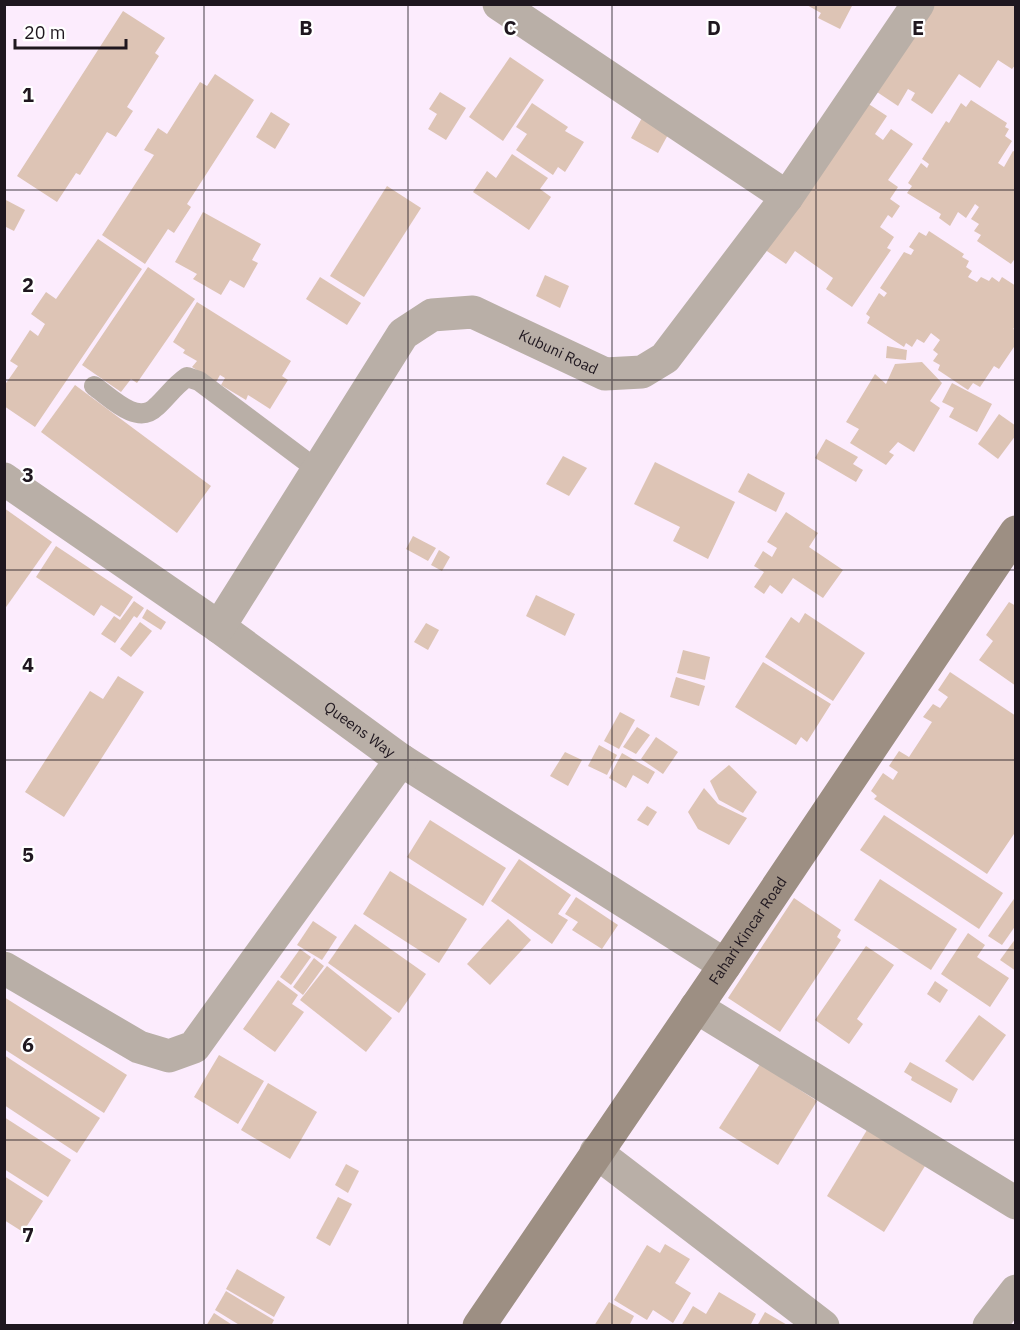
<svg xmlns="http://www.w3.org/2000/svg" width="1020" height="1330" font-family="'IBM Plex Sans',sans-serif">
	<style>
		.building { fill: #ddc4b5 }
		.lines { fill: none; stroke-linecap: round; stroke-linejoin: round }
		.lane { stroke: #b9afa7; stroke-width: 20 }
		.street { stroke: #b9afa7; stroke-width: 33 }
		.secondary { stroke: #9d8f83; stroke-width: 33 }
		.grid { fill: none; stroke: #1f171f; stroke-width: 1.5; stroke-opacity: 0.55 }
		.labels { text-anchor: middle; stroke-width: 4.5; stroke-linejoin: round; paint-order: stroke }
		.street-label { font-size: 15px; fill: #1f171f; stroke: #fff }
		.grid-label { font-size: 20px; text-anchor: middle; font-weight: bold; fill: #1f171f; stroke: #fff; stroke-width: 4.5; stroke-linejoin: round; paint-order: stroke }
	</style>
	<rect width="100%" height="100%" fill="#fcecfd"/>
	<g class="building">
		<polygon points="805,4 853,4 840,29 818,18 821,13"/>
		<polygon points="929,4 1016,4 1016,64 1012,69 998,60 980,88 959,74 932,114 911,100 915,93 908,89 898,106 871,88"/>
		<polygon points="123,11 165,38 155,53 159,56 127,107 133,111 116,137 107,132 80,175 76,173 57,202 17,176"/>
		<polygon points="510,57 544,80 503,141 469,117"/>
		<polygon points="215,74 254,100 187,204 191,207 174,233 168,229 145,264 102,235 154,155 144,150 158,128 167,134 200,82 207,86"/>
		<polygon points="440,92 466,108 446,140 428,129 437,114 429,109"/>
		<polygon points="861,99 887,116 875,134 883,140 891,129 913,144 888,180 898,187 890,199 900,206 892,218 888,215 880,227 894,237 887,248 891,250 852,307 826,289 833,278 795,251 786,264 761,247"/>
		<polygon points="971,100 1007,123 1005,127 1009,129 1005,136 1012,141 998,163 1004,167 1013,151 1016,152 1016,257 1011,264 977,241 981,235 974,231 979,224 971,219 979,207 975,204 966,218 958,212 950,226 939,218 941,214 907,193 912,186 908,183 921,163 927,168 929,164 922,159 946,121 949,123 961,103 966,107"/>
		<polygon points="532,103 568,127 565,131 584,142 565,172 558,167 553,175 516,150 527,134 516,127"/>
		<polygon points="271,112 290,124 275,149 256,137"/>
		<polygon points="643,116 670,131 658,153 631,138"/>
		<polygon points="512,154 548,178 540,189 551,197 529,230 473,192 487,171 496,178"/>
		<polygon points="387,186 421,208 364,297 330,276"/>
		<polygon points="4,199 25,210 14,231 4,226"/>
		<polygon points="203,212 261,244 252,260 258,263 244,288 230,280 221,295 193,279 197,274 175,262"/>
		<polygon points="929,231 964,254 962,257 969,261 966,267 972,271 968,277 977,282 981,277 989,281 992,277 999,282 1002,277 1016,286 1016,326 1013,329 1016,330 1016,344 999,369 994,366 980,387 973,383 968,390 938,370 940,365 933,361 938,354 933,350 940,340 931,333 924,343 917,339 912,347 906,343 904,347 867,323 870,317 866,314 879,293 884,297 887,293 880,288 904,252 911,255 914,250 909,247 919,232 926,236"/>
		<polygon points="98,239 142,269 35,427 4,406 4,386 18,366 10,361 30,330 38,336 45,324 31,314 46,292 56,299"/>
		<polygon points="148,267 195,299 137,383 131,379 121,392 82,365"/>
		<polygon points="545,275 569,286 560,308 536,296"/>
		<polygon points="320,277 361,303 347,325 306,299"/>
		<polygon points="197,302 291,361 282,376 288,380 270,409 248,395 246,400 221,385 225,378 220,375 216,382 192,367 197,361 183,353 185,350 173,342"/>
		<polygon points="887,346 907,350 906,360 886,358"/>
		<polygon points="922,362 942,383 930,401 940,408 914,452 898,442 889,452 894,455 886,465 850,443 859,429 846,422 875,374 886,384 895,364"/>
		<polygon points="952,383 992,404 977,432 949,417 954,408 942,402"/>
		<polygon points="75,385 211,486 177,533 41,432"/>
		<polygon points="999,414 1016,426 1016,435 998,459 978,444"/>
		<polygon points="826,439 858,457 853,464 863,470 856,482 815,458"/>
		<polygon points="563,456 587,468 569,496 546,484"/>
		<polygon points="655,462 735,502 708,559 673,541 680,527 634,504"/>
		<polygon points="748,473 785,493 776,512 738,492"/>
		<polygon points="4,508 52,542 4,610"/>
		<polygon points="786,512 818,533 809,547 843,570 823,598 793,578 782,594 770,585 764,594 754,587 764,572 754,566 763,551 772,557 777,548 767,542"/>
		<polygon points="413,536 436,548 428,561 406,549"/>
		<polygon points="56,546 133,597 120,617 101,605 94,616 36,577"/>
		<polygon points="439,550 450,557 442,571 431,565"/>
		<polygon points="536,595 575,614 565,636 526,616"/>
		<polygon points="134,601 144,608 137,618 134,616 115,643 101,634 114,616 120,620"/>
		<polygon points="1009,602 1016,606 1016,686 979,660 993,641 986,635"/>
		<polygon points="147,609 166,622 161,630 142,618"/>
		<polygon points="805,613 865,653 833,701 765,657 791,617 799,623"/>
		<polygon points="140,622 152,631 131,657 120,649"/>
		<polygon points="426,623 439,630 428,650 414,642"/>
		<polygon points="683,650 710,657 705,680 677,673"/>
		<polygon points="763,662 831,704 807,742 801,737 796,745 735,707"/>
		<polygon points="950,672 1016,716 1016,831 987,874 874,799 877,796 871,791 883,773 893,780 898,772 889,766 899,751 909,757 932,722 923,717 933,704 940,708 948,697 938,690"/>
		<polygon points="118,676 144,692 64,817 25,792 90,691 103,699"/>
		<polygon points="676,677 705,686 699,706 670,697"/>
		<polygon points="620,712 635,720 619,749 604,741"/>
		<polygon points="637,727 650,735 636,754 623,747"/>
		<polygon points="656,737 678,752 663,774 641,759"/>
		<polygon points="599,745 617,755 607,775 588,766"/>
		<polygon points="565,752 582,760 568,786 550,776"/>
		<polygon points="622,753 655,772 648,784 633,775 626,788 609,778"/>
		<polygon points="729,765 757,792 743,813 719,800 710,781"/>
		<polygon points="704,788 718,804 747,818 729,845 698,829 688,812"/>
		<polygon points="647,806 657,812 648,826 637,820"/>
		<polygon points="884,815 1003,893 979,929 860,850"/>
		<polygon points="430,820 506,868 483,906 407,857"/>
		<polygon points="519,859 571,895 558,914 568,920 552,944 491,901"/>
		<polygon points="390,871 467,919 439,963 363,914"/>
		<polygon points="880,879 957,929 931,970 854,920"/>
		<polygon points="1016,896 1016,925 1002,945 988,936"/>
		<polygon points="576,897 618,925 602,949 572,930 578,922 565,914"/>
		<polygon points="794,898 841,930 837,937 841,940 780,1032 728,998"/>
		<polygon points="508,919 531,940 490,985 467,964"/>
		<polygon points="313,921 337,937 322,960 297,945"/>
		<polygon points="355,924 426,974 399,1013 328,963"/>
		<polygon points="968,933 985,945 977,957 1009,978 990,1007 941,974"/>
		<polygon points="1016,938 1016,971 1000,960"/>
		<polygon points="866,946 894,965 857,1019 863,1024 849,1044 815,1020"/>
		<polygon points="300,949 311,957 291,985 280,977"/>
		<polygon points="314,958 324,966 303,995 293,987"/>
		<polygon points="327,966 392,1018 366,1052 300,1000"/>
		<polygon points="278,980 298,995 292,1004 304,1012 275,1052 243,1029"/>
		<polygon points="935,981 948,990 940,1003 927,994"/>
		<polygon points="4,997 127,1075 104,1113 4,1049"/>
		<polygon points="979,1015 1006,1035 973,1081 945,1061"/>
		<polygon points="4,1055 100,1118 77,1153 4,1105"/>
		<polygon points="219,1055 264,1081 238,1124 194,1097"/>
		<polygon points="910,1062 958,1089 951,1103 911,1080 912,1077 904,1072"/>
		<polygon points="760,1064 817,1101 778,1165 719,1128"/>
		<polygon points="268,1083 317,1112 290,1159 241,1130"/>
		<polygon points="4,1117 71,1160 48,1197 4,1169"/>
		<polygon points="867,1130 925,1166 884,1232 827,1196"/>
		<polygon points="346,1164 359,1171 348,1193 335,1185"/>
		<polygon points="4,1176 43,1201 23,1232 4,1220"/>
		<polygon points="338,1197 352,1204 330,1246 316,1238"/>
		<polygon points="665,1244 690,1259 675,1283 691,1293 673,1323 653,1310 647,1320 614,1300 647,1245 660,1253"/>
		<polygon points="237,1269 285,1297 274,1317 226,1289"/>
		<polygon points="226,1291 274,1320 271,1326 241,1326 215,1310"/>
		<polygon points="719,1292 756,1314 750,1326 681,1326 693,1306 706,1314"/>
		<polygon points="609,1302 634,1316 629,1326 594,1326"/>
		<polygon points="765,1312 789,1326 757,1326"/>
		<polygon points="214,1313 234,1326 206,1326"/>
	</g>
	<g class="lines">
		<path class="lane" d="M94,386c16,11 43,40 62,21 11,-10 18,-21 31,-30l12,4 120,90"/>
		<g class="street">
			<polyline points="499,4 787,197"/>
			<path id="s1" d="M4,479l215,148 182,133 324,205"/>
			<path id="s2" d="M219,627l184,-293 29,-19 41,-3 132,62 37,-2 23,-14 122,-161 131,-193"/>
			<polyline points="4,968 139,1047 169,1056 194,1047 401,760"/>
			<polyline points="696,1007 1016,1203"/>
			<polyline points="596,1152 823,1326"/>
			<polyline points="989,1326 1016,1291"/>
		</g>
		<path class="secondary" id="s3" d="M479,1326l246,-361 291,-433"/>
	</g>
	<path class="grid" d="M204,4v1322M408,4v1322M612,4v1322M816,4v1322M4,190h1012M4,380h1012M4,570h1012M4,760h1012M4,950h1012M4,1140h1012"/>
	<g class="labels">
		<g class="street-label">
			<text dy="5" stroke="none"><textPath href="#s2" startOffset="516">Kubuni Road</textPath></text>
			<text dy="5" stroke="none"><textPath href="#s1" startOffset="435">Queens Way</textPath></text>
			<text dy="5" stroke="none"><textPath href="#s3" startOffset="478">Fahari Kincar Road</textPath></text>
		</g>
	</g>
	<g class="grid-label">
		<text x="306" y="35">B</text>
		<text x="510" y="35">C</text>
		<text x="714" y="35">D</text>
		<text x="918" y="35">E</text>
		<text x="28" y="102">1</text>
		<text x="28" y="292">2</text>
		<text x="28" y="482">3</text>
		<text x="28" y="672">4</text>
		<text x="28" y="862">5</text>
		<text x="28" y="1052">6</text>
		<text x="28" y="1242">7</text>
	</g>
	<rect width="1020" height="1330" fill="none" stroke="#1f171f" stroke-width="12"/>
	<path d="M15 39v9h111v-9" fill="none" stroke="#1f171f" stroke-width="3"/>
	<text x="24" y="39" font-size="18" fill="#1f171f" stroke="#ffffff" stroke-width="4.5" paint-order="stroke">20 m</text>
</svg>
